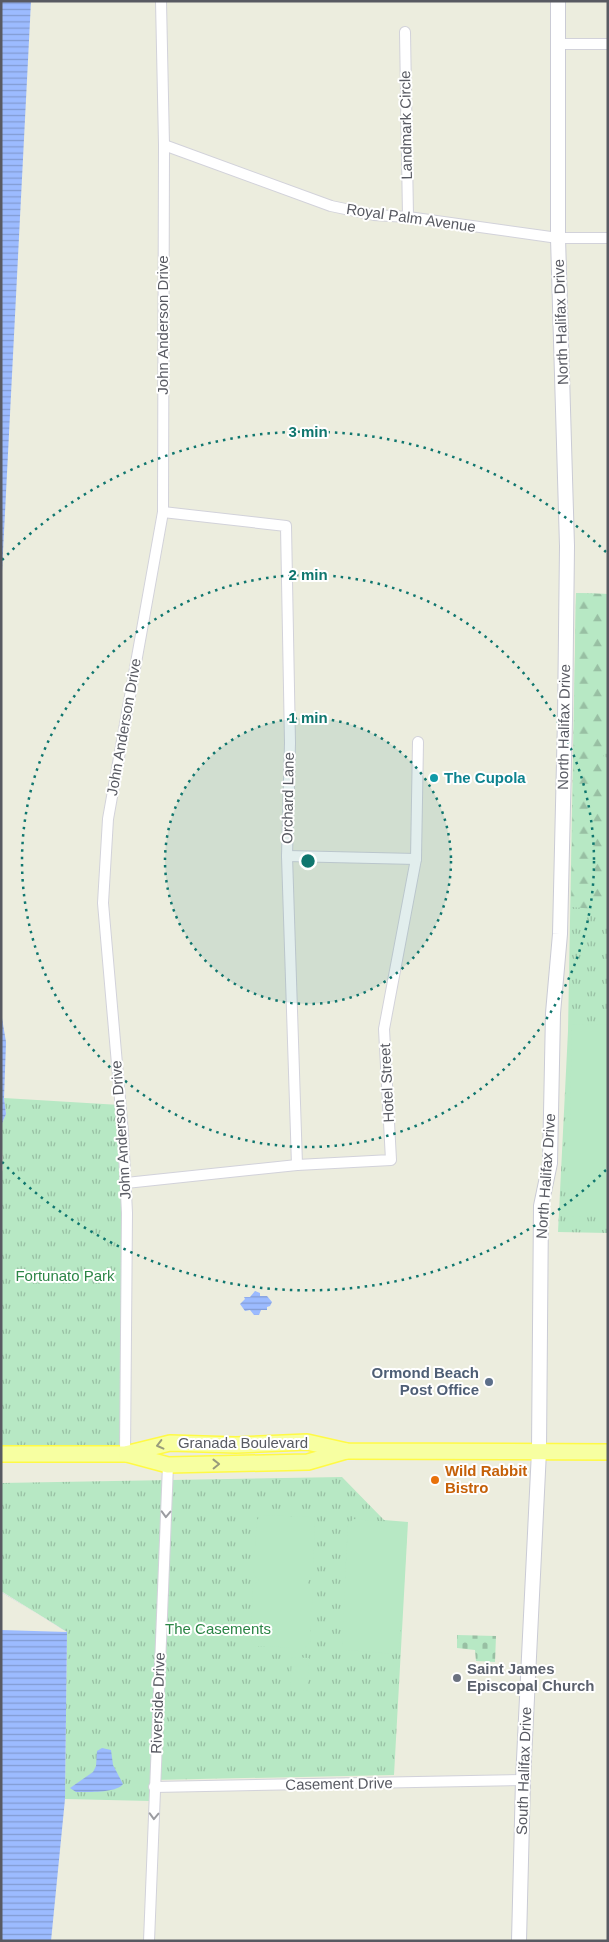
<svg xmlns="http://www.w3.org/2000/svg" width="609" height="1942" font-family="Helvetica,sans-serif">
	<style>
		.grass { fill: url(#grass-tufts) }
		.forest { fill: url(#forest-firs) }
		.cemetery { fill: url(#cemetery-stones) }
		.garden { fill: #b7e8c4 }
		.water { fill: url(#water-rules) }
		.pier { fill: #ecedde }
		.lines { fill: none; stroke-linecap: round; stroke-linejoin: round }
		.street-casing { stroke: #d2d2da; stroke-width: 12 }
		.secondary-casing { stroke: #cacbd5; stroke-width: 16 }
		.primary-casing { stroke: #fffa45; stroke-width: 18 }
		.street { stroke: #fff; stroke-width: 10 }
		.secondary { stroke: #fff; stroke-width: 14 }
		.primary { stroke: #f7ffa1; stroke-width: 15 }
		.oneway { stroke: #989c7b }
		.oneway2 { stroke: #9b9ca1 }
		.ring { fill: none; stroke: #0f766e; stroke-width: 2.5; stroke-dasharray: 2.5 5 }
		.culture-dot { fill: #0f9aa8; stroke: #fff; stroke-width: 2 }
		.service-dot { fill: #5c6f8a; stroke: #fff; stroke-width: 2 }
		.food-dot { fill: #e8710a; stroke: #fff; stroke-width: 2 }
		.worship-dot { fill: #6b7280; stroke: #fff; stroke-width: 2 }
		.labels { text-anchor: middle; stroke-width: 4; stroke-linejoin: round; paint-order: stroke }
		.street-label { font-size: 15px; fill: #585a62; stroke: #fff }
		.culture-label { font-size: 15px; font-weight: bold; fill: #0d838f; stroke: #fff; text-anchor: start }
		.park-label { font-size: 15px; fill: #2c8546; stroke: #fff }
		.service-label { font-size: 15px; font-weight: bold; fill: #4e5e75; stroke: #fff; text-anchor: end }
		.food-label { font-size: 15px; font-weight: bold; fill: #c56008; stroke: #fff; text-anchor: start }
		.worship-label { font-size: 15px; font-weight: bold; fill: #5b616d; stroke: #fff; text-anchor: start }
		.centre { fill: #0f766e; stroke: #fff; stroke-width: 2.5 }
		.ring-label { font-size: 15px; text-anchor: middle; font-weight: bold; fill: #0f766e; stroke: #fff; stroke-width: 4; stroke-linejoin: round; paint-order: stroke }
	</style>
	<defs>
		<pattern id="grass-tufts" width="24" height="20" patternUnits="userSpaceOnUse" patternTransform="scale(1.25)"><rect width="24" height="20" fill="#b7e8c4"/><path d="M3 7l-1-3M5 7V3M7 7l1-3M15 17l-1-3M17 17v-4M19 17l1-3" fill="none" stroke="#98bfa3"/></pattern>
		<pattern id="forest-firs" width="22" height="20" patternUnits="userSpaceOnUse" patternTransform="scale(1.25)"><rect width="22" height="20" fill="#b7e8c4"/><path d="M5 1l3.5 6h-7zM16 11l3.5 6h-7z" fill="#98bfa3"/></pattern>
		<pattern id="cemetery-stones" width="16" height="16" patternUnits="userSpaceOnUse" patternTransform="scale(1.25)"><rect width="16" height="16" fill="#b7e8c4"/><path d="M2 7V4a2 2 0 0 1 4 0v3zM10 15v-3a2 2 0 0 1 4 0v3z" fill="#98bfa3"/></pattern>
		<pattern id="water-rules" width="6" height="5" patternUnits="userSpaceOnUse" patternTransform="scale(1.25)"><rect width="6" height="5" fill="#9cbbff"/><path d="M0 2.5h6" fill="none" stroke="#829bd2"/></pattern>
	</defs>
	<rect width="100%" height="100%" fill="#ecedde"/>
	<g class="grass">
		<polygon points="576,593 608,594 608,1233 558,1232 568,1031"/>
		<polygon points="4,1098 120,1105 123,1133 125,1454 1,1454 1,1174 3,1169 1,1126 6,1114"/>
		<polygon points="342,1477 384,1520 408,1522 394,1775 152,1780 150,1801 65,1799 67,1632 1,1591 1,1483"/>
	</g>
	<polygon class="forest" points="576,593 608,594 608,745 603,756 608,758 608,907 606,910 571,907"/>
	<polygon class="cemetery" points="457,1635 496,1636 495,1662 476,1661 475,1650 457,1648"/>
	<g class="garden">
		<polygon points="572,1024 608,1025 608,1217 568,1216"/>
		<polygon points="261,1515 311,1517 315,1522 313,1577 307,1582 313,1588 310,1643 304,1648 255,1646 251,1641 253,1585 260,1580 253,1575 257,1520"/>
		<polygon points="353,1519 401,1523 407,1530 404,1583 398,1589 403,1593 399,1647 394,1654 346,1650 342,1645 345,1590 351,1585 345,1579 348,1525"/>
		<polygon points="292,1657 309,1658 307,1691 290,1690"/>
	</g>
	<g class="water">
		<polygon points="1,1 31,1 1,591"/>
		<polygon points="1,1012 6,1042 4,1098 6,1114 1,1126"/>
		<polygon points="255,1291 260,1293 260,1296 267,1296 272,1302 270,1306 267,1307 267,1310 261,1310 259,1315 254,1315 250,1310 245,1311 240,1304 245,1299 244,1297 250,1297"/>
		<polygon points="1,1592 67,1632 65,1799 51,1941 1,1941"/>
		<path d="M102,1748l9,2 2,15 10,19c-6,9 -36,8 -47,8l-6,-4 23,-16 3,-6 1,-15z"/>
	</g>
	<polygon class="pier" points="1,1592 38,1614 67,1632 1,1630"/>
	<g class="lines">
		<g class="street-casing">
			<g id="street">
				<polyline points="405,32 408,217"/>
				<polyline points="558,44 608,44"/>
				<polyline points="164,145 331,206 374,215 408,217 558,238 608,238"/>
				<polyline points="163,512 286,526 290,743 287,856 297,1165"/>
				<polyline points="287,856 416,859"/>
				<polyline points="126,1183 297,1165 391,1160 384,1029 416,859 418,742"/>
				<polyline points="125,1454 127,1213 123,1133 103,903 108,819 163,512 164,145 161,1"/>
				<polyline points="154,1787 523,1780"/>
				<polyline points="149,1941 168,1465"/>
			</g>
		</g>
		<g class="secondary-casing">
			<polyline id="secondary" points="519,1941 523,1780 539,1451 541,1206 550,1163 553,1013 560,934 565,719 567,546 558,238 558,1"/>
		</g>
		<g class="primary-casing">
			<g id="primary">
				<polyline points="1,1454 125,1454 170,1443 236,1445 307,1442 347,1451 608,1452"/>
				<polyline points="127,1454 168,1465 308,1462 346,1451"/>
			</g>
		</g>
		<use href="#street" class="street"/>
		<use href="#secondary" class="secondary"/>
		<use href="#primary" class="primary"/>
	</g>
	<defs><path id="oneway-chevron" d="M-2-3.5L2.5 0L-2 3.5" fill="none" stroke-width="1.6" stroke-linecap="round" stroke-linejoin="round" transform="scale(1.25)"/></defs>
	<g class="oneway">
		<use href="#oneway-chevron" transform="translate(160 1445) rotate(166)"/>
		<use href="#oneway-chevron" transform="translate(216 1464) rotate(-1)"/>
	</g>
	<g class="oneway2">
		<use href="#oneway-chevron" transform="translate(166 1514) rotate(92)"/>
		<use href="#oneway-chevron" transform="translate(154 1816) rotate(92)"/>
	</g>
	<circle cx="308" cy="861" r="143" fill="#0f766e" fill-opacity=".12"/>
	<g class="ring">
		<circle cx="308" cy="861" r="143"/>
		<circle cx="308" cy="861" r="286"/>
		<path d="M606 1170A429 429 0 0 1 2 1162M2 560A429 429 0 0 1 606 552"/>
	</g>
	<circle class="culture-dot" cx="434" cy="778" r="5"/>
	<circle class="service-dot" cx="489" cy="1382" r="5"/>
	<circle class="food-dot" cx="435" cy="1480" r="5"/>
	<circle class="worship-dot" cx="457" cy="1678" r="5"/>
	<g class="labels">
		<g class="street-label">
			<text transform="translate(406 125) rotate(-91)" y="5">Landmark Circle</text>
			<text transform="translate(411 218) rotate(8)" y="5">Royal Palm Avenue</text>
			<text transform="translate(561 322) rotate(-92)" y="5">North Halifax Drive</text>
			<text transform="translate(163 325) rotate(-90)" y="5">John Anderson Drive</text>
			<text transform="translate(124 727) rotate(-80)" y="5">John Anderson Drive</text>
			<text transform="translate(564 727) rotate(-89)" y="5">North Halifax Drive</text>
			<text transform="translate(288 798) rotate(-89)" y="5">Orchard Lane</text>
			<text transform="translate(387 1083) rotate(-93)" y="5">Hotel Street</text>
			<text transform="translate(121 1130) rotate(-94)" y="5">John Anderson Drive</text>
			<text transform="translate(546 1176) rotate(-86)" y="5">North Halifax Drive</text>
			<text x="243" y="1448">Granada Boulevard</text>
			<text transform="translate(158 1703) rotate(-88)" y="5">Riverside Drive</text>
			<text transform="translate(524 1771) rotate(-88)" y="5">South Halifax Drive</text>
			<text transform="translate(339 1784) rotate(-1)" y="5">Casement Drive</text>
		</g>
		<g class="culture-label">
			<text x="444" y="783">The Cupola</text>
		</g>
		<g class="park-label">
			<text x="65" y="1281">Fortunato Park</text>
			<text x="218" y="1634">The Casements</text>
		</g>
		<g class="service-label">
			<text x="479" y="1378">Ormond Beach<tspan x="479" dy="17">Post Office</tspan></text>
		</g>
		<g class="food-label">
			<text x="445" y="1476">Wild Rabbit<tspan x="445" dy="17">Bistro</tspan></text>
		</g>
		<g class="worship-label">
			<text x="467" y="1674">Saint James<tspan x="467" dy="17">Episcopal Church</tspan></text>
		</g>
	</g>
	<circle cx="308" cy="861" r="8" class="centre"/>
	<g class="ring-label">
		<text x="308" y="437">3 min</text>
		<text x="308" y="580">2 min</text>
		<text x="308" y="723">1 min</text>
	</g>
	<rect width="609" height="1942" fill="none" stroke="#585a62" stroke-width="5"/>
</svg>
